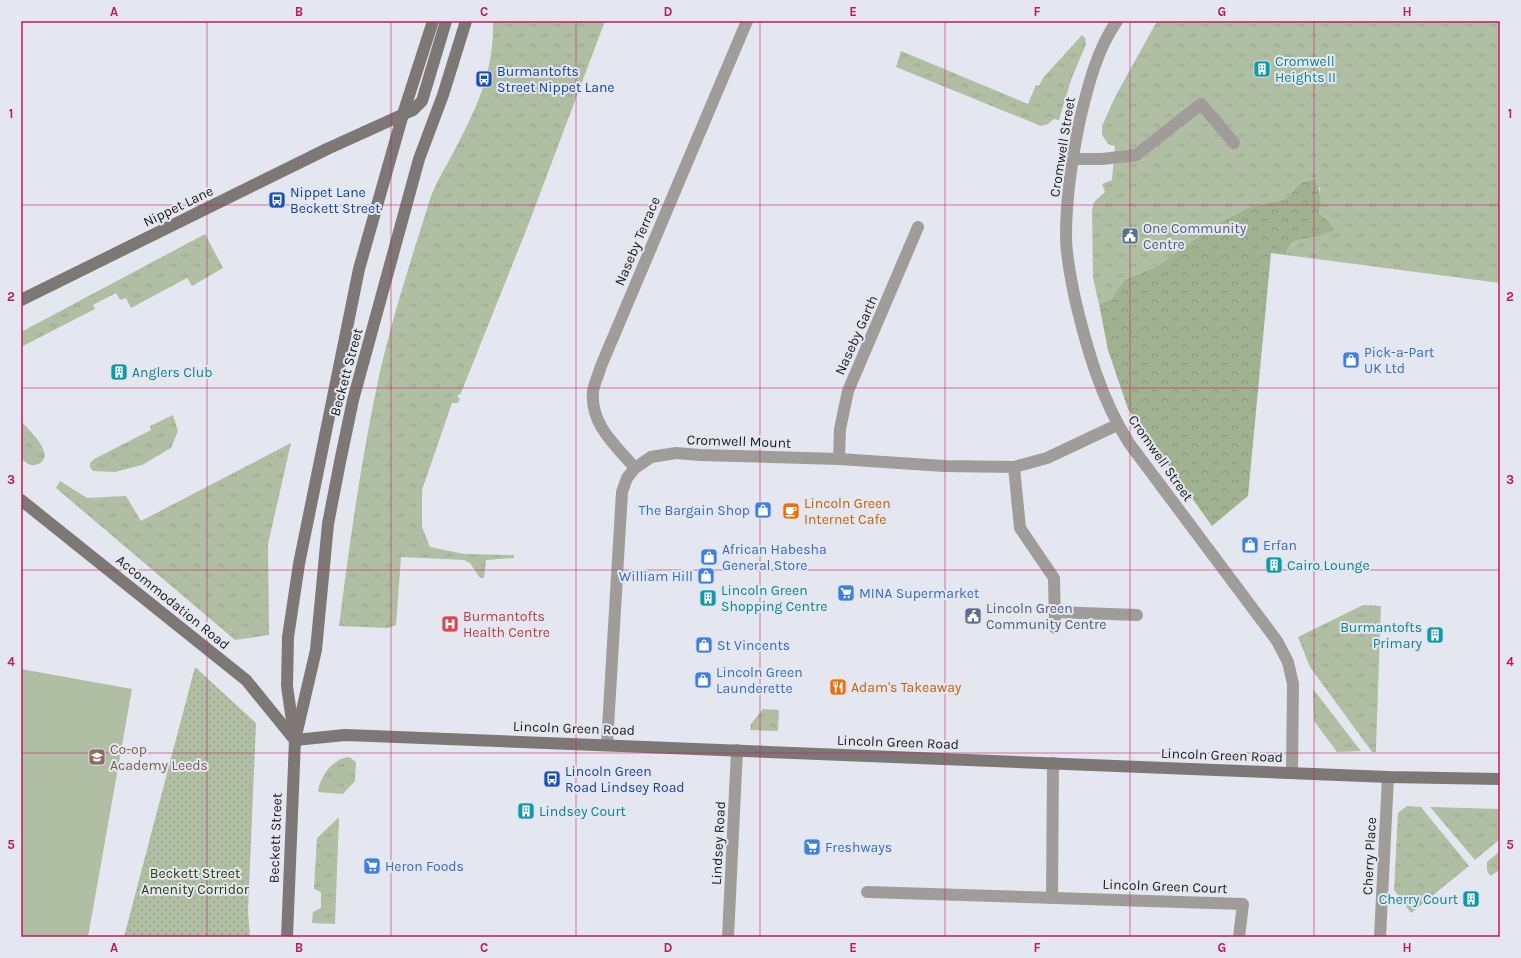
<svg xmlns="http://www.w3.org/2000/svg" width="1521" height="958" font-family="Karla,sans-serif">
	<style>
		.grass { fill: url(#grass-tufts) }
		.forest { fill: url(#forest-crowns) }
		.park { fill: url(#park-dots) }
		.pitch { fill: #b0bfa3 }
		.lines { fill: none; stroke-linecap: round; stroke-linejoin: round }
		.street { stroke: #a09c9a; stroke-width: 12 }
		.secondary { stroke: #7d7876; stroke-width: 12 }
		.grid { fill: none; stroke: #c2185b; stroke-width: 1; stroke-opacity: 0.55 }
		.labels { text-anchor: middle; stroke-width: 4; stroke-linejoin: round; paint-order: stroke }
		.culture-label { font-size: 14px; fill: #0d838f; stroke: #e4e7ef; text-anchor: start }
		.transit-label { font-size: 14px; fill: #164399; stroke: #e4e7ef; text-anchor: start }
		.street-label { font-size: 14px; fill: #191a1d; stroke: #e4e7ef }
		.service-label { font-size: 14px; fill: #4e5e75; stroke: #e4e7ef; text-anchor: start }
		.shop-label { font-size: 14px; fill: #366cbe; stroke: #e4e7ef; text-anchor: start }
		.food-label { font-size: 14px; fill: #c56008; stroke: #e4e7ef; text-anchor: start }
		.health-label { font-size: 14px; fill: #be3a42; stroke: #e4e7ef; text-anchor: start }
		.education-label { font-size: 14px; fill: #785e54; stroke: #e4e7ef; text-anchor: start }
		.park-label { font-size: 14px; fill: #293f08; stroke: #e4e7ef }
		.neatline { fill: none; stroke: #c2185b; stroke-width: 1.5 }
		.grid-label { font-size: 13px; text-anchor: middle; font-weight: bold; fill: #c2185b }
	</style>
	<defs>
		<pattern id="grass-tufts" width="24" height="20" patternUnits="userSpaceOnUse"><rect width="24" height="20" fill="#b0bfa3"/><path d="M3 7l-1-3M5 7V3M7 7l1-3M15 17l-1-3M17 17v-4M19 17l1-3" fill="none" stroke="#97a48c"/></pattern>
		<pattern id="forest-crowns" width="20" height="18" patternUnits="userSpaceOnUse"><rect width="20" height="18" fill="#a0b28f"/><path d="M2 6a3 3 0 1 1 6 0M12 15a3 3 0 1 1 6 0" fill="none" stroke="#89987b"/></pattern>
		<pattern id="park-dots" width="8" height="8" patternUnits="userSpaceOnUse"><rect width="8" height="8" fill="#b0bfa3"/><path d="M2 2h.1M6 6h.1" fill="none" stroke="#97a48c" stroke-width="1.8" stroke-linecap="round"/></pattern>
	</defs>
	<rect width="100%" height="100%" fill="#e4e7ef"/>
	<g class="grass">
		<path d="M493,21h112l-76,202 -68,170 -4,3 3,3 -2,4h-6l-30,87v37l8,20 34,7 50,1v3l-28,2 -2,18h-4l-10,-15 -6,-3 -63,-3 -5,68 -8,3 -49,-2c11,-87 23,-173 42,-259 13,-54 30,-108 47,-161 5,-19 15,-34 24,-51 24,-46 42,-81 41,-134z"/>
		<path d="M1157,21h343v262l-214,-28c7,-18 15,-17 33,-19l10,-14 -10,-9c3,-8 -1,-16 1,-25l-18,-6 -17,17 -38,9 -37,20 -54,39 -31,12 -14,20 -12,5 -6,-26 -1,-67 2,-9 11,-10 -3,-8 10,-4 3,-34 -7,-2 -6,-9v-9l13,-29z"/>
		<polygon points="1082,35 1085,38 1086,44 1071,80 1059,120 1054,119 1048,124 1041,126 896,67 901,51 1028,104 1036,85 1039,86 1043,78"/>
		<polygon points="205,234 223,268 192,286 187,278 131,308 126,298 120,300 116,293 93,305 95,309 21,347 21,332"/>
		<polygon points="173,415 178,431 171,448 142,465 115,472 93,471 90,467 90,463 94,459 151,430 150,426"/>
		<path d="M21,421c7,8 37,35 17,43 -7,3 -11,-1 -17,-5z"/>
		<polygon points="291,443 268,544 269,635 235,640 56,488 60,481 87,498 126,496 141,521"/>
		<polygon points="1363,605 1381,606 1376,747 1376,752 1372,752 1310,667 1298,637"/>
		<polygon points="1313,689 1361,751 1337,752 1314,721"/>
		<polygon points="763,709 779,710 778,731 750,730 751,724"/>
		<path d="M349,757l7,5 -1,19 -12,13 -25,-2c2,-16 14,-33 31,-35z"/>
		<polygon points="1407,806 1421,807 1469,866 1411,913 1394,890 1398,813"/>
		<polygon points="1430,807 1500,809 1500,839 1475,860"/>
		<polygon points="339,817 335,924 312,923 313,912 321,908 321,892 314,889 317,838"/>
		<polygon points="1500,851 1500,870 1490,876 1487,870 1487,862"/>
	</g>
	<path class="forest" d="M1315,180c5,9 7,23 4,33l10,9 5,8c-5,2 -10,4 -15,6 -18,5 -26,-1 -33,19l-15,-2 -23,243 -36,30 -84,-117 -20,-59 -9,-46 12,-5 14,-20 31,-12 54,-39 37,-20 38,-9 17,-17z"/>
	<polygon class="park" points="195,667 256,723 248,911 250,937 124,937"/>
	<polygon class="pitch" points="21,669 132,689 88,937 21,937"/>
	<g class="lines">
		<g class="street">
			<path d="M1117,21c-20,28 -29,65 -37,98 -8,39 -14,78 -14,117 0,21 5,43 9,63 12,50 26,100 54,144l148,198 11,21 5,22 -1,89"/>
			<polyline points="1073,159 1102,159 1136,155 1201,104 1234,143"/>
			<polyline points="839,459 840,429 848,391 918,227"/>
			<polyline points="1014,467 1020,528 1054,578 1055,628"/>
			<path d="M635,468c-19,-22 -45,-44 -42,-76 1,-9 6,-18 8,-26l146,-345"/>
			<polyline points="1055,612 1137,615"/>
			<polyline points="607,744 622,492 627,478 635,468 651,457 676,453 700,455 839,459 944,466 1014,467 1047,458 1117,425"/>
			<polyline points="867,892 1243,904 1239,937"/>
			<polyline points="1052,897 1053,763"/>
			<polyline points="728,937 737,750"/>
			<polyline points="1380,937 1388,777"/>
		</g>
		<g class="secondary">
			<polyline points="21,300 327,149 413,110 422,101 446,21"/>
			<polyline points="21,500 246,680 294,739"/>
			<polyline points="294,735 287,686 288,637 299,564 359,269 403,114 433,21"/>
			<polyline points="295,740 345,735 372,736 1388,777 1500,779"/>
			<polyline points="287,937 295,740 316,650 328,524 340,462 353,400 419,159 443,95 466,21"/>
		</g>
	</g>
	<path class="grid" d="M207,21v916M391,21v916M576,21v916M760,21v916M945,21v916M1130,21v916M1314,21v916M21,205h1479M21,388h1479M21,570h1479M21,753h1479"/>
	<defs>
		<g id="building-square" transform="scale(0.9)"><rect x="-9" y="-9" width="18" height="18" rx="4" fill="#0f9aa8" stroke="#e4e7ef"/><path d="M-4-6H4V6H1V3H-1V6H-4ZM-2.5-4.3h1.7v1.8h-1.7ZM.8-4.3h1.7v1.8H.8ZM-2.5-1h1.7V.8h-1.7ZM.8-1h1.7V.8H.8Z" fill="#fff"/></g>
		<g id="bus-square" transform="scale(0.9)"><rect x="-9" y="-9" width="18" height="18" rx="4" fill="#1a4fb4" stroke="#e4e7ef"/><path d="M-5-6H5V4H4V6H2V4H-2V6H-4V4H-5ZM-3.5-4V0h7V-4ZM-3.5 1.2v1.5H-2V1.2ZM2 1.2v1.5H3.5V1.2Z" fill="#fff"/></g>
		<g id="civic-square" transform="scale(0.9)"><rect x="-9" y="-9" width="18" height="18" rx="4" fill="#5c6f8a" stroke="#e4e7ef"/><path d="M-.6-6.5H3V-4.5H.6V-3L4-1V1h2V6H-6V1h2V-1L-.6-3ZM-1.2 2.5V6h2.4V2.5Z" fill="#fff"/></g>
		<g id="shop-square" transform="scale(0.9)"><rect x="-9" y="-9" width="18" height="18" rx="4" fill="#3f7fe0" stroke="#e4e7ef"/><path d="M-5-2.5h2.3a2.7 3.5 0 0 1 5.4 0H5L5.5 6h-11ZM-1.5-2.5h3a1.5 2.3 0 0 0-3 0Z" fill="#fff"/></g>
		<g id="cafe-square" transform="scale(0.9)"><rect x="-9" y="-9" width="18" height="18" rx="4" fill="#e8710a" stroke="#e4e7ef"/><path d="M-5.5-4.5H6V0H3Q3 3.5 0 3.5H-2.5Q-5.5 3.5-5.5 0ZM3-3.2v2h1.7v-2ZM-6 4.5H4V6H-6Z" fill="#fff"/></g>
		<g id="supermarket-square" transform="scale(0.9)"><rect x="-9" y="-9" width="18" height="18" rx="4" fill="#3f7fe0" stroke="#e4e7ef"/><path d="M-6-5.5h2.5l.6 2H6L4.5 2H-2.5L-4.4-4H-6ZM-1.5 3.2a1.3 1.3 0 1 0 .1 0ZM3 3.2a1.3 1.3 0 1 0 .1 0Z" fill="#fff"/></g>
		<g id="hospital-square" transform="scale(0.9)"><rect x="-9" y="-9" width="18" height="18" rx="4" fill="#e0444e" stroke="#e4e7ef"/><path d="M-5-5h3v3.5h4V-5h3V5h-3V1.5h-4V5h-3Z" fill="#fff"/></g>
		<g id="restaurant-square" transform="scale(0.9)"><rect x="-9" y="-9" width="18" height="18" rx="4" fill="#e8710a" stroke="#e4e7ef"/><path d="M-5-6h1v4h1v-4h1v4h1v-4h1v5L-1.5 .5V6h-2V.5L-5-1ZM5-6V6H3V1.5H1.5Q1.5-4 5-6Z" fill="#fff"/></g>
		<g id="school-square" transform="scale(0.9)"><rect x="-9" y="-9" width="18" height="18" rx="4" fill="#8d6e63" stroke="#e4e7ef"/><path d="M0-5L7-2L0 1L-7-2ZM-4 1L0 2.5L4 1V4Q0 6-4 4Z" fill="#fff"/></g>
	</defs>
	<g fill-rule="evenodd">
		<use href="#building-square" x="1262" y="69"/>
		<use href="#bus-square" x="484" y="79"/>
		<use href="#bus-square" x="277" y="200"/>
		<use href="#civic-square" x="1130" y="236"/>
		<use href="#shop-square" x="1351" y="360"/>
		<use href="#building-square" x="119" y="372"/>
		<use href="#shop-square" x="763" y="510"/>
		<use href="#cafe-square" x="791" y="511"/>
		<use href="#shop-square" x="1250" y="545"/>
		<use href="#shop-square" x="709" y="557"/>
		<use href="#building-square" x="1274" y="565"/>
		<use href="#shop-square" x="706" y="576"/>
		<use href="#supermarket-square" x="846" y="593"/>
		<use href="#building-square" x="708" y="598"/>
		<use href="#civic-square" x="973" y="616"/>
		<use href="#hospital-square" x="450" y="624"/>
		<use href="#building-square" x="1435" y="635"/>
		<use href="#shop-square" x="704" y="645"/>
		<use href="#shop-square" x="703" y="680"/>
		<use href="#restaurant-square" x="838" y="687"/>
		<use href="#school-square" x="97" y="757"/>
		<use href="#bus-square" x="552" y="779"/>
		<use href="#building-square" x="526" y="811"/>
		<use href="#supermarket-square" x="812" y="847"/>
		<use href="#supermarket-square" x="372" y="866"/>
		<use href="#building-square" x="1471" y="899"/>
	</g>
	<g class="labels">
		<g class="culture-label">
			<text x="1275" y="66">Cromwell<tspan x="1275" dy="16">Heights II</tspan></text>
			<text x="132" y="377">Anglers Club</text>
			<text x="1287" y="570">Cairo Lounge</text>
			<text x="721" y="595">Lincoln Green<tspan x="721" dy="16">Shopping Centre</tspan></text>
			<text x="1422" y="632" text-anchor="end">Burmantofts<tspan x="1422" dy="16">Primary</tspan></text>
			<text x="539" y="816">Lindsey Court</text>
			<text x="1458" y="904" text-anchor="end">Cherry Court</text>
		</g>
		<g class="transit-label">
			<text x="497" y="76">Burmantofts<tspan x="497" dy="16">Street Nippet Lane</tspan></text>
			<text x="290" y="197">Nippet Lane<tspan x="290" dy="16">Beckett Street</tspan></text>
			<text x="565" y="776">Lincoln Green<tspan x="565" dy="16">Road Lindsey Road</tspan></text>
		</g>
		<g class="street-label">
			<text transform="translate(1062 147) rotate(-81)" y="5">Cromwell Street</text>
			<text transform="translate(178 206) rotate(-26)" y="5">Nippet Lane</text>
			<text transform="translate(637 241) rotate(-67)" y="5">Naseby Terrace</text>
			<text transform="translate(856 335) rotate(-66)" y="5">Naseby Garth</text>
			<text transform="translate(346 372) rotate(-75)" y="5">Beckett Street</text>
			<text transform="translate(739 441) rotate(2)" y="5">Cromwell Mount</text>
			<text transform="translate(1161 458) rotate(55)" y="5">Cromwell Street</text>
			<text transform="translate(173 602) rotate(39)" y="5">Accommodation Road</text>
			<text transform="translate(574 728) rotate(2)" y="5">Lincoln Green Road</text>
			<text transform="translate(898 742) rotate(2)" y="5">Lincoln Green Road</text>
			<text transform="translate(1222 755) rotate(2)" y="5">Lincoln Green Road</text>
			<text transform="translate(275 838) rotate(-88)" y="5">Beckett Street</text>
			<text transform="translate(718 843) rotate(-87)" y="5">Lindsey Road</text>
			<text transform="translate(1369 856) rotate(-87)" y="5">Cherry Place</text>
			<text transform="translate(1165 886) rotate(2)" y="5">Lincoln Green Court</text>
		</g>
		<g class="service-label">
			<text x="1143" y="233">One Community<tspan x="1143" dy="16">Centre</tspan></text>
			<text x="986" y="613">Lincoln Green<tspan x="986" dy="16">Community Centre</tspan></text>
		</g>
		<g class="shop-label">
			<text x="1364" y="357">Pick-a-Part<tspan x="1364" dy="16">UK Ltd</tspan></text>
			<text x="750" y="515" text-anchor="end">The Bargain Shop</text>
			<text x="1263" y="550">Erfan</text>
			<text x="722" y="554">African Habesha<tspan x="722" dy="16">General Store</tspan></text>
			<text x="693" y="581" text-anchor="end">William Hill</text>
			<text x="859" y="598">MINA Supermarket</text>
			<text x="717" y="650">St Vincents</text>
			<text x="716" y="677">Lincoln Green<tspan x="716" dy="16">Launderette</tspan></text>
			<text x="825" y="852">Freshways</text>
			<text x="385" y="871">Heron Foods</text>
		</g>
		<g class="food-label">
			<text x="804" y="508">Lincoln Green<tspan x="804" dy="16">Internet Cafe</tspan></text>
			<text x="851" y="692">Adam's Takeaway</text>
		</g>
		<g class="health-label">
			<text x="463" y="621">Burmantofts<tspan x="463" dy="16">Health Centre</tspan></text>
		</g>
		<g class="education-label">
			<text x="110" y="754">Co-op<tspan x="110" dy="16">Academy Leeds</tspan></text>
		</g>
		<g class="park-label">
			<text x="195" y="878">Beckett Street<tspan x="195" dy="16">Amenity Corridor</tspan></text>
		</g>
	</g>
	<rect width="1521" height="958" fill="none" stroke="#e4e7ef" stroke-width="44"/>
	<rect x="22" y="22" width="1477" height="914" class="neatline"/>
	<g class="grid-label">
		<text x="114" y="16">A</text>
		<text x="299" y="16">B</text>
		<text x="484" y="16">C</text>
		<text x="668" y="16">D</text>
		<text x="853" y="16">E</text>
		<text x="1037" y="16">F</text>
		<text x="1222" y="16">G</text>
		<text x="1407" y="16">H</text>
		<text x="11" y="118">1</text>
		<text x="1510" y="118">1</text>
		<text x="11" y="301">2</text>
		<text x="1510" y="301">2</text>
		<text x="11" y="484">3</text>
		<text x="1510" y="484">3</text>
		<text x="11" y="666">4</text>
		<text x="1510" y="666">4</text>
		<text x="11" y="849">5</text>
		<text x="1510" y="849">5</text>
		<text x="114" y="952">A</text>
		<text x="299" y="952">B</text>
		<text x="484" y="952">C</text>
		<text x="668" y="952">D</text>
		<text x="853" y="952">E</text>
		<text x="1037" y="952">F</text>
		<text x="1222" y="952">G</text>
		<text x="1407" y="952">H</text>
	</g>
</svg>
